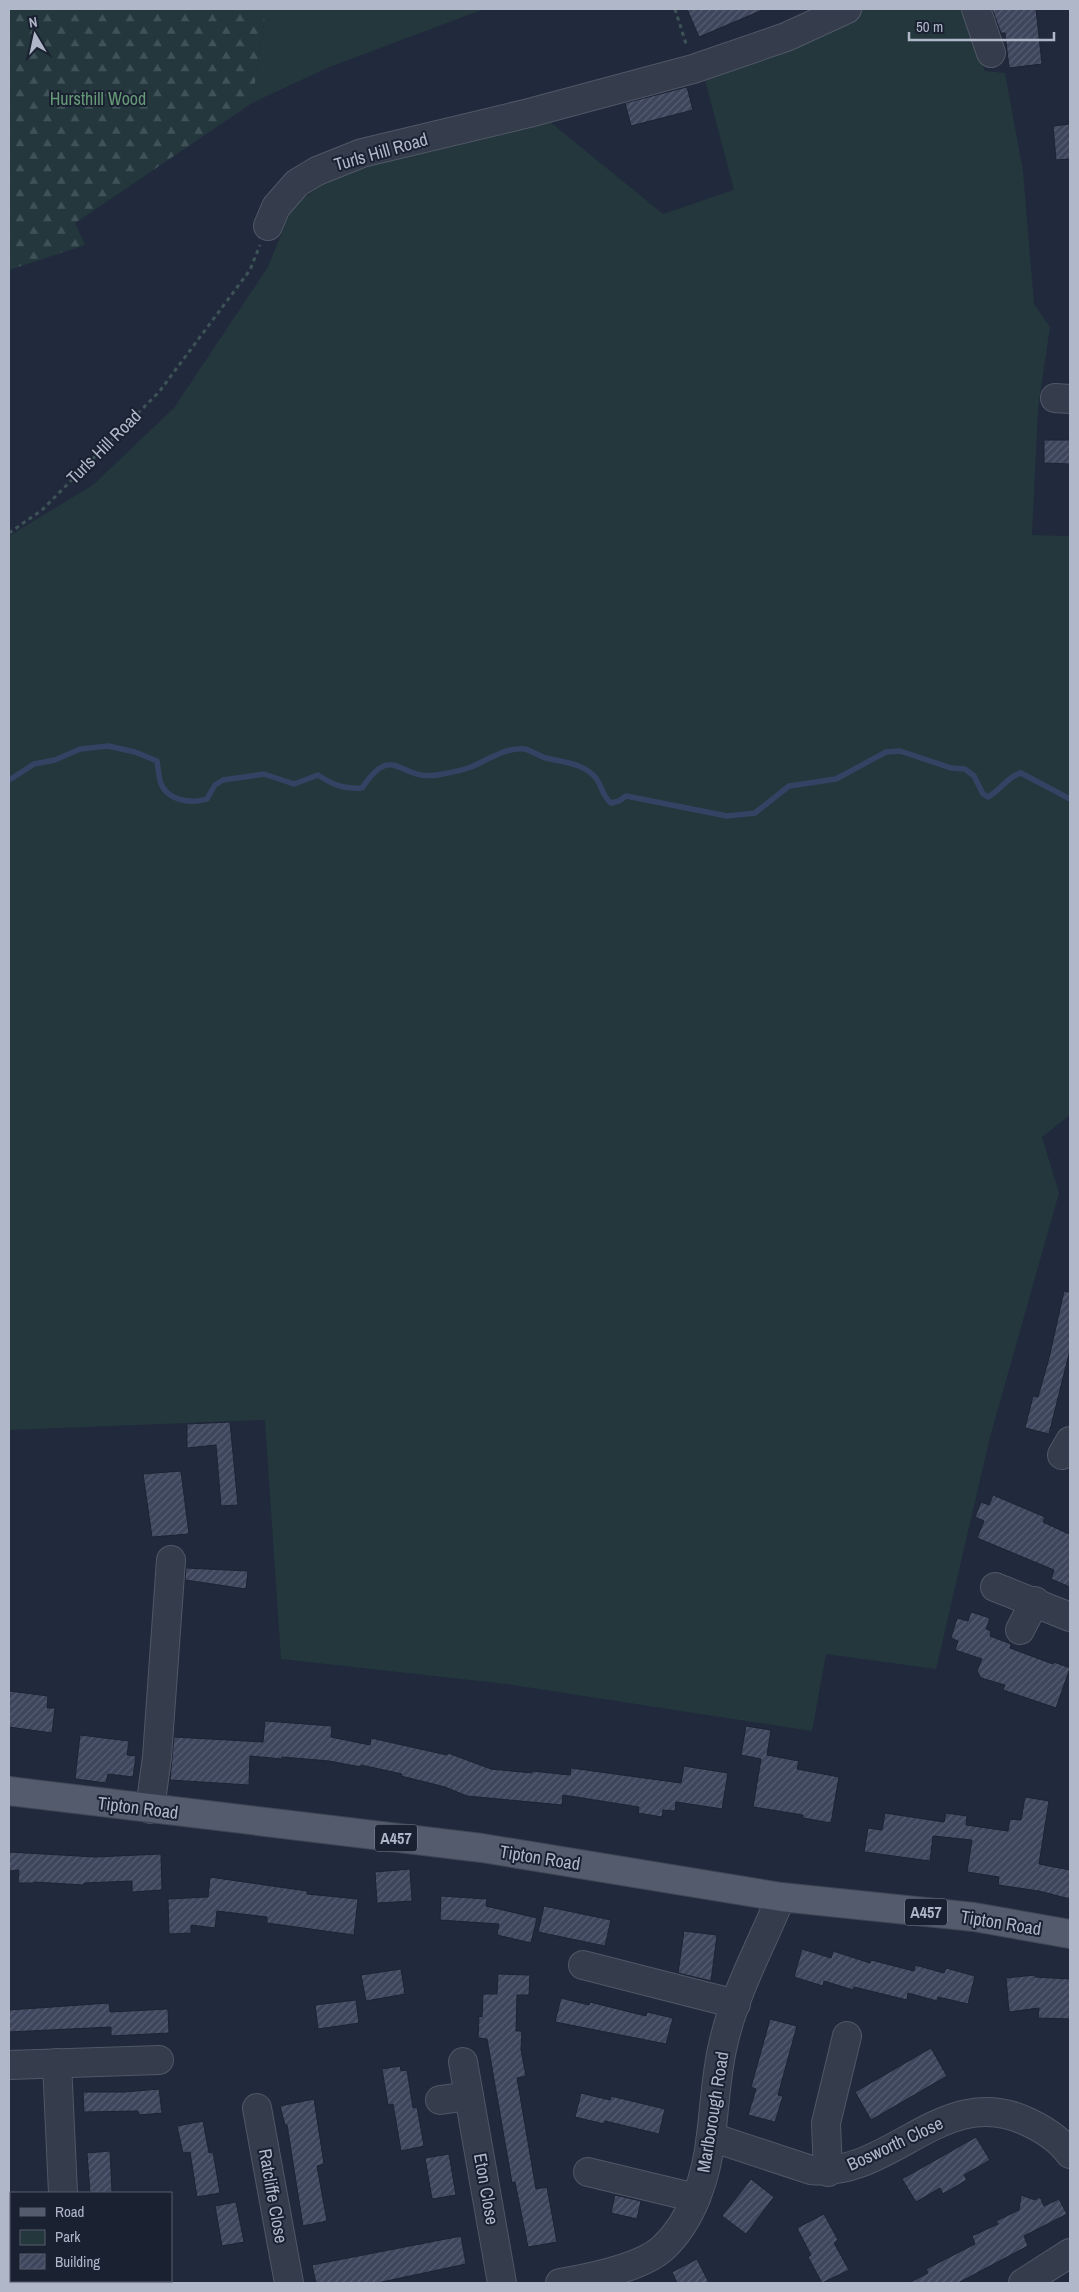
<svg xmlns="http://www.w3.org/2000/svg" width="1079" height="2292" font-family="'Archivo Narrow',sans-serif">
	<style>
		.green { fill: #23373d }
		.forest { fill: url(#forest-firs) }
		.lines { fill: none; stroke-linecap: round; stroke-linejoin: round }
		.stream { stroke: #344364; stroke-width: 5.5 }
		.building { fill: url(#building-hatch); stroke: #1c2333 }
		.minor-casing { stroke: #505767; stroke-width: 30 }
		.major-casing { stroke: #3e4555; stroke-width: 30 }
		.path { stroke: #3e5357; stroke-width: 3; stroke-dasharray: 4 4; stroke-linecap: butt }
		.minor { stroke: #353c4c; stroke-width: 28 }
		.major { stroke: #535b6c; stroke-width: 28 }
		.labels { text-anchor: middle; stroke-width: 4; stroke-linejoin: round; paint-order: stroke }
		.shield { fill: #1a2131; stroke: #838a9b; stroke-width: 1 }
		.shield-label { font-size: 16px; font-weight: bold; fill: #b0b7c8 }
		.park-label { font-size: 18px; fill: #669a77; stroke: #1a2131 }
		.street-label { font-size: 18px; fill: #b0b7c8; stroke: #1a2131 }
	</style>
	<defs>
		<pattern id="forest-firs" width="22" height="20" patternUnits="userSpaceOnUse" patternTransform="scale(1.25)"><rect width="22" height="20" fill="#23373d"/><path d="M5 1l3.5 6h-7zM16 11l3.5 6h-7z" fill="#405258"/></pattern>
		<pattern id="building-hatch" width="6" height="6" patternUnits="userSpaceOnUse" patternTransform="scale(1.25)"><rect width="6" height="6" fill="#3d465c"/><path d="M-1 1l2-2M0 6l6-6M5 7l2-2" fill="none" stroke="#565e72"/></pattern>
	</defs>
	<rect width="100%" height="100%" fill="#212a3c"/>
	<g class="green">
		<polygon points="266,9 484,9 327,68 252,103"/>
		<polygon points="859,9 961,9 985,71 1005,73 1023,171 1034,304 1050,327 1038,408 1032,535 1070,536 1070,1115 1042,1137 1059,1193 990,1437 936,1669 826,1654 812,1731 506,1684 281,1659 265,1420 9,1430 9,536 93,485 174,408 268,267 284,227 281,215 332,177 373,158 544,117 663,214 734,190 704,76"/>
	</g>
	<polygon class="forest" points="9,9 266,9 252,103 75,223 85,245 9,270"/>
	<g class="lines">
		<path class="stream" d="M9,778l2,1 23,-15 21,-4 25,-11 28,-3 27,6 22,9c1,7 2,14 3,20 6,20 31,23 47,18l8,-14 8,-5 41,-6 30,10 24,-9c15,10 25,14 44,13 32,-47 36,-7 75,-13 11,-2 24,-4 34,-8 17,-7 34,-20 54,-18 7,2 14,7 21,9 16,4 37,5 49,19 7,8 7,19 16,26l8,-2 7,-5 101,20 28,-3 34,-27 47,-7 50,-27 14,-1 51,17 14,1 9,7 9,18 5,3c12,-6 20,-21 33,-24l49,26"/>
	</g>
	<g class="building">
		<polygon points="687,9 765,9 699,37"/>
		<polygon points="992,9 1036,9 1042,64 1009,68 1005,33 1001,33"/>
		<polygon points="687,87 693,110 631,126 625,103"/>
		<polygon points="1070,124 1070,159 1056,160 1053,126"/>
		<polygon points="1044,440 1070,440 1070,464 1044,463"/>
		<polygon points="1064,1291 1070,1292 1070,1350 1049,1434 1025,1428 1033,1396 1038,1397 1049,1358"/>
		<polygon points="230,1422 238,1505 221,1506 216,1445 187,1448 187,1424"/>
		<polygon points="181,1471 189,1534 152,1537 143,1474"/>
		<polygon points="993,1495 1045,1517 1043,1522 1069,1534 1070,1532 1070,1587 1051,1579 1054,1570 977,1538 984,1521 975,1517 981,1502 989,1505"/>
		<polygon points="186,1568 248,1571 246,1589 185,1580"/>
		<polygon points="971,1612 990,1618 986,1629 991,1631 990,1636 1011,1644 1010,1648 1053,1664 1054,1662 1070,1668 1056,1708 1003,1690 1005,1685 981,1678 977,1671 982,1659 955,1650 958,1641 951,1638 957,1618 968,1621"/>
		<polygon points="9,1691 48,1696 47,1708 55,1708 52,1733 9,1727"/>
		<polygon points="265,1721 332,1726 331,1737 370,1745 371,1738 447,1755 448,1753 491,1769 532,1773 532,1771 570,1775 571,1768 681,1783 684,1766 728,1773 722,1809 676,1802 675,1811 663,1810 662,1817 638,1813 639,1807 563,1795 562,1805 467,1796 445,1787 401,1776 402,1774 361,1765 361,1767 329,1761 282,1757 282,1759 250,1756 249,1785 170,1780 174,1737 263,1742"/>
		<polygon points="746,1726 771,1730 767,1755 799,1761 797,1769 839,1777 831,1823 803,1818 803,1815 753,1807 761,1759 741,1755"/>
		<polygon points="80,1735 129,1741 127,1755 136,1756 133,1777 108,1774 106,1783 75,1779"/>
		<polygon points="1025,1797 1049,1801 1039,1864 1070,1870 1070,1899 1039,1891 998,1885 999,1877 967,1872 972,1840 933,1836 930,1861 864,1852 868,1828 882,1830 885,1813 944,1822 946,1813 967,1816 966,1825 1008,1831 1010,1819 1021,1820"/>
		<polygon points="9,1852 95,1857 161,1854 162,1890 132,1892 132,1881 84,1883 84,1885 34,1882 34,1883 18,1883 19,1870 9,1871"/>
		<polygon points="410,1869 412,1901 377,1903 375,1872"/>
		<polygon points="210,1877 307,1891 307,1894 358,1899 354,1935 267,1923 267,1917 217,1911 215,1928 191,1925 191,1933 169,1934 168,1899 208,1897"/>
		<polygon points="441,1896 487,1899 486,1906 537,1918 531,1943 497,1935 499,1924 440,1920"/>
		<polygon points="544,1906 611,1920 605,1946 538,1932"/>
		<polygon points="684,1931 717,1935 711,1981 678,1973"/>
		<polygon points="802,1949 831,1958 833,1951 870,1963 871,1960 914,1971 915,1965 944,1973 946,1968 975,1976 968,2004 938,1997 937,2001 908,1993 907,2000 854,1987 853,1990 824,1981 823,1986 794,1977"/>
		<polygon points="401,1969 405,1994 366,2001 361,1975"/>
		<polygon points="498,1974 530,1975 529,1995 517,1995 516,2031 522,2031 521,2050 526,2076 517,2078 536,2189 547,2187 557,2242 528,2247 515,2182 512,2183 487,2039 478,2038 479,2016 482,2017 483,1994 497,1994"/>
		<polygon points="1035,1975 1035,1977 1070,1979 1070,2019 1038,2018 1039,2008 1009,2012 1006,1978"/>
		<polygon points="561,1998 589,2005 590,2002 646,2016 647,2012 673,2018 666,2044 555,2022"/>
		<polygon points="356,2000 359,2023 318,2029 315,2005"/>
		<polygon points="109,2003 110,2012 168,2009 169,2033 111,2036 111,2027 9,2032 9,2010"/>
		<polygon points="770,2019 797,2026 778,2095 783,2096 775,2122 748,2115 756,2089 751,2087"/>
		<polygon points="931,2048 947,2076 871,2120 855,2092"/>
		<polygon points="400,2066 401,2071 407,2070 413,2108 417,2107 424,2146 401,2151 393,2104 388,2105 382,2069"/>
		<polygon points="159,2089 162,2113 139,2115 138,2111 84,2112 83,2092 125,2092"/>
		<polygon points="581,2093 610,2100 611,2096 665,2109 659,2134 605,2121 604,2124 575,2117"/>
		<polygon points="314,2099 324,2164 317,2166 327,2221 303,2226 287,2125 285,2125 280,2106"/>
		<polygon points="203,2121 209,2153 213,2152 220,2193 197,2197 190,2152 183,2153 177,2126"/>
		<polygon points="976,2137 990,2160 964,2175 967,2180 943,2194 940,2188 916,2202 902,2179"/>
		<polygon points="110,2151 112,2192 90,2193 87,2153"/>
		<polygon points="449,2154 456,2195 432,2199 425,2158"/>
		<polygon points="751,2179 774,2197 746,2234 722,2216"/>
		<polygon points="615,2195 641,2201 637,2219 611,2213"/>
		<polygon points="1021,2195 1035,2200 1040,2197 1044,2206 1059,2199 1067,2214 1024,2236 1028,2246 958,2283 909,2283 928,2273 926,2269 975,2244 972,2236 998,2224 996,2221 1019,2210"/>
		<polygon points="236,2202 244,2242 222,2246 215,2206"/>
		<polygon points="824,2214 838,2240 834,2243 849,2270 822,2283 808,2257 811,2255 797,2228"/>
		<polygon points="461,2236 466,2264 377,2283 316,2283 312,2265"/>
		<polygon points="697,2259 709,2283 677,2283 672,2272"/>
	</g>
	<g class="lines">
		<g class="minor-casing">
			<g id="minor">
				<polyline points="976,9 991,53"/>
				<polyline points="268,226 276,207 297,183 317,171 362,153 529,113 693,69 786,37 847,9"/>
				<polyline points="1055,398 1070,399"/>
				<polyline points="1062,1455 1070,1441"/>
				<polyline points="995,1587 1070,1617"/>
				<polyline points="1020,1630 1035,1601"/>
				<polyline points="150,1809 157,1757 171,1560"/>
				<polyline points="583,1965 736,2004"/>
				<polyline points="463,2062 502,2283"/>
				<polyline points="57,2063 63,2193"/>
				<polyline points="9,2065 159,2060"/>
				<polyline points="440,2100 469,2096"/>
				<polyline points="257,2108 289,2283"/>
				<path d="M711,2137l100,33c81,8 133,-89 217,-48 15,7 32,18 42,32"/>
				<polyline points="588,2172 696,2198"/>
				<polyline points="828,2172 826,2123 847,2036"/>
				<polyline points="53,2283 55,2281"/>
				<path d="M560,2283c29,-5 81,-15 103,-35 30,-28 44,-73 48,-113 4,-30 5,-61 12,-90 11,-51 38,-100 58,-148"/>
				<polyline points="1023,2283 1070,2253"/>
			</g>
		</g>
		<g class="major-casing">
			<polyline id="major" points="9,1791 482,1848 781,1897 974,1917 1070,1934"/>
		</g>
		<g class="path">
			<polyline points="675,9 687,47"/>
			<polyline points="9,533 42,510 159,392 250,270 260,245"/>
		</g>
		<use href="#minor" class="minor"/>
		<use href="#major" class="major"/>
	</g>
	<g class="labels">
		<g class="shield">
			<rect x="375" y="1824.5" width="42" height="27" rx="4"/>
			<rect x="905" y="1898.5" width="42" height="27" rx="4"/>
		</g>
		<g class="shield-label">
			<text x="396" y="1844">A457</text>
			<text x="926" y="1918">A457</text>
		</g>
		<g class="park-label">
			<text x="98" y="105">Hursthill Wood</text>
		</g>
		<g class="street-label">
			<text transform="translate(381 152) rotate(-16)" y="6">Turls Hill Road</text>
			<text transform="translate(104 447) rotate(-45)" y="6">Turls Hill Road</text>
			<text transform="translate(138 1808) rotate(7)" y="6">Tipton Road</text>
			<text transform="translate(540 1858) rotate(9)" y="6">Tipton Road</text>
			<text transform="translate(1001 1923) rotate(9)" y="6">Tipton Road</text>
			<text transform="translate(713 2112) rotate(-81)" y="6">Marlborough Road</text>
			<text transform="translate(895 2144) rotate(-25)" y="6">Bosworth Close</text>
			<text transform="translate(486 2189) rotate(80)" y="6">Eton Close</text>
			<text transform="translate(273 2196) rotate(80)" y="6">Ratcliffe Close</text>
		</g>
	</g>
	<rect width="1079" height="2292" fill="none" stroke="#b0b7c8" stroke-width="20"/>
	<rect x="10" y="2192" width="162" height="90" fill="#1a2131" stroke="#565d6d"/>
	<rect x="20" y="2208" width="25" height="8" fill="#535b6c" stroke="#565d6d"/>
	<text x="55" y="2217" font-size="15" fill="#b0b7c8">Road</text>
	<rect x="20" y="2230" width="25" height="15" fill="#23373d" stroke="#565d6d"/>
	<text x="55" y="2242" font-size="15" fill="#b0b7c8">Park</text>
	<rect x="20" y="2254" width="25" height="15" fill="url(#building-hatch)" stroke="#565d6d"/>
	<text x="55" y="2267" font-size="15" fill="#b0b7c8">Building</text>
	<g transform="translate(35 35) rotate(351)" stroke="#1a2131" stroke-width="4" paint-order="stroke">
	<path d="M0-4L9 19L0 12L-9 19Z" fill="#b0b7c8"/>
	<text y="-8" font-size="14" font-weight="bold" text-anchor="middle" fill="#b0b7c8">N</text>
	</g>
	<path d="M909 32v8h145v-8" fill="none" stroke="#b0b7c8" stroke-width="2.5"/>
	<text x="916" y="32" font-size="15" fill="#b0b7c8" stroke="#1a2131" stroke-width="4" paint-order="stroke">50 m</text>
</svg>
